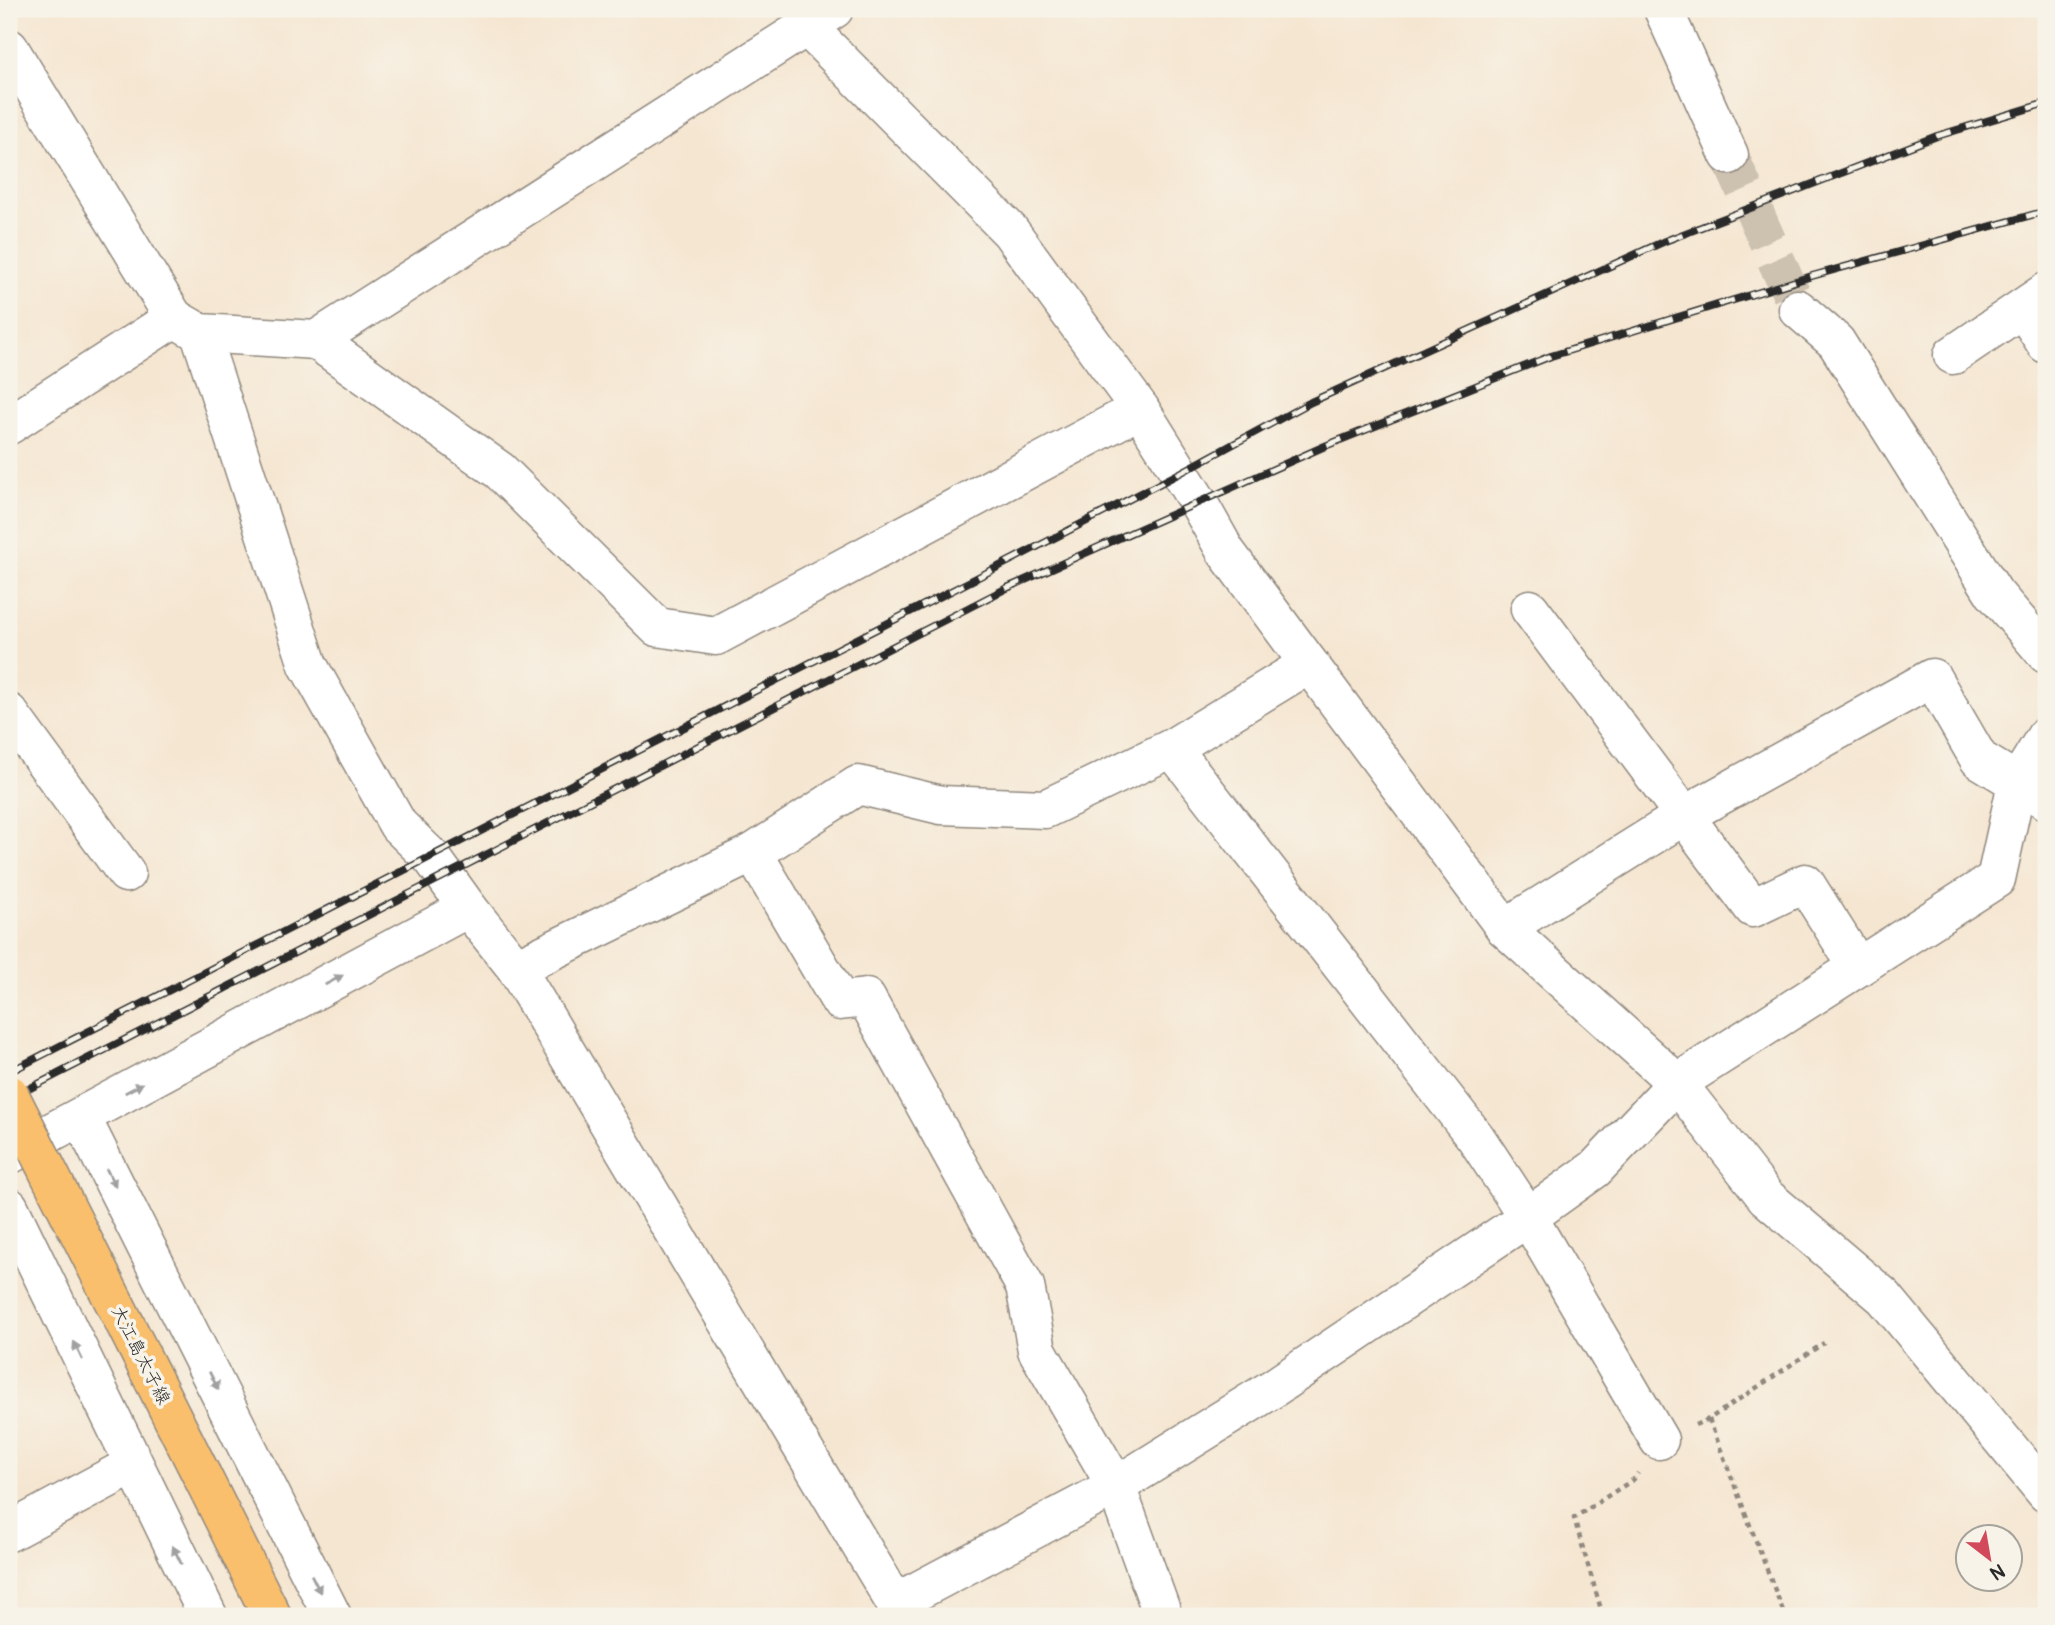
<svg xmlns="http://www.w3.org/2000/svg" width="2055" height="1625" font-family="Pangolin,'Klee One',sans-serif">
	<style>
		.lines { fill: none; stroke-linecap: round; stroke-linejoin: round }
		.minor-tunnel { stroke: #cdc1b0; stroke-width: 38; stroke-dasharray: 38 19; stroke-linecap: butt }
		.minor-casing { stroke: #90887e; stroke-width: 41 }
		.major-casing { stroke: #90887e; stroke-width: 41 }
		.path { stroke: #90887e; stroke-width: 4.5; stroke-dasharray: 5 5; stroke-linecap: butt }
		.minor { stroke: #fff; stroke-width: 38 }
		.major { stroke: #f9bf6d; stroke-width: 38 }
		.rail-casing { stroke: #2b2b2b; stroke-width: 8 }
		.rail { stroke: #f7f3e8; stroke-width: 5; stroke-dasharray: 16; stroke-linecap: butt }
		.major-bridge-casing { stroke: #90887e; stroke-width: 41; stroke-linecap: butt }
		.major-bridge { stroke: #f9bf6d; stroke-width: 38 }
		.oneway { fill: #a0a0a0 }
		.labels { text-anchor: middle; stroke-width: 7; stroke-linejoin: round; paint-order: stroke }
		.street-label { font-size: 18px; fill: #2b2b2b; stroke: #f7f3e8 }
	</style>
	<rect width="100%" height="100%" fill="#f7f3e8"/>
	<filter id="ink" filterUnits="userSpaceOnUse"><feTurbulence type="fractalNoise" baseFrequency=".0143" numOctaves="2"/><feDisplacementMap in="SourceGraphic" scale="14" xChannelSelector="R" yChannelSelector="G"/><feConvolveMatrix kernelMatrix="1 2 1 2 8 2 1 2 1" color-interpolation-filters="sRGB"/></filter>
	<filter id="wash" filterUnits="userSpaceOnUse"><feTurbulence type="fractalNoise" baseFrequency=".00686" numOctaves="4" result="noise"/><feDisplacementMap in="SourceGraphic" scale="28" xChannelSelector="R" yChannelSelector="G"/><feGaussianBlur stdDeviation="1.57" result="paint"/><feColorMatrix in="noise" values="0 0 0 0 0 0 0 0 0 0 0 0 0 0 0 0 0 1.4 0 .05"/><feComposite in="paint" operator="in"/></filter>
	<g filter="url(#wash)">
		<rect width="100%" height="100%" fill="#f5e6d1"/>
	</g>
	<g filter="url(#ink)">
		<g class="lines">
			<polyline class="minor-tunnel" points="1729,155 1798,309"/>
			<g class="minor-casing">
				<g id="minor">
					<polyline points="1663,9 1729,155"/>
					<polyline points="807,27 1010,231 1140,409 1198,502 1226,552 1505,928 1677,1083 1766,1197 1884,1297 2046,1493"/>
					<polyline points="9,48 174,318"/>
					<polyline points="2023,308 2046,344"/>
					<polyline points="1798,309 1836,342 1994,593 2046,654"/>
					<polyline points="200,333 308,665 398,825 432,858 468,908 516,968 903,1616"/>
					<polyline points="316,340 500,471 657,627 716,636 1140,409"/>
					<polyline points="1953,355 2046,292"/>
					<polyline points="9,425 174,318 200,333 316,340 834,9"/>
					<polyline points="1530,609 1753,908 1805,883 1858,967"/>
					<polyline points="9,713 126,873"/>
					<polyline points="1172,748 1476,1138 1528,1217 1659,1440"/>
					<polyline points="753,853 840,1001 866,998 1025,1286 1037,1350 1116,1486 1163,1616"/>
					<polyline points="1505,928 1685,815 1932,678 1979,759 2046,800"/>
					<polyline points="516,968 753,853 858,785 941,805 1045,809 1172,748 1309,664"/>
					<polyline points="81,1117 332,1616"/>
					<polyline points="9,1155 468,908"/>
					<polyline points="9,1207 208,1616"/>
					<polyline points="9,1532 133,1465"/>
					<polyline points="895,1603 1116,1486 1272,1389 1528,1217 1595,1169 1677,1083 1996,879 2017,783 2046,736"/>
				</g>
			</g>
			<g class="major-casing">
				<polyline id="major" points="202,1476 272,1616"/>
			</g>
			<g class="path">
				<polyline points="1709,1419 1785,1616"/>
				<polyline points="1695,1425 1709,1419 1824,1343"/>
				<polyline points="1603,1616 1574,1518 1634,1479 1638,1473"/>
			</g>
			<use href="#minor" class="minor"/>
			<use href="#major" class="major"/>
			<g class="rail-casing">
				<g id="rail">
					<polyline points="9,1072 992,570 1180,473 1311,402 1665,241 1937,136 2046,103"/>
					<polyline points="9,1099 1007,588 1325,446 1551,356 1812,276 2046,211"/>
				</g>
			</g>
			<use href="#rail" class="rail"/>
			<g class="major-bridge-casing">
				<polyline id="major-bridge" points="9,1094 202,1476"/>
			</g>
			<use href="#major-bridge" class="major-bridge"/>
		</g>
		<defs><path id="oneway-solid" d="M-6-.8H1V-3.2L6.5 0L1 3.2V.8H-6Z" transform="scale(1.75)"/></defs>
		<g class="oneway">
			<use href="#oneway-solid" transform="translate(334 980) rotate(-28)"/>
			<use href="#oneway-solid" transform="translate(134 1088) rotate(-28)"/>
			<use href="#oneway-solid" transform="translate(111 1178) rotate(63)"/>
			<use href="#oneway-solid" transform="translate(78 1351) rotate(-116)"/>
			<use href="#oneway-solid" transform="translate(214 1381) rotate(63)"/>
			<use href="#oneway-solid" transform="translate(177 1555) rotate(-116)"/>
			<use href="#oneway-solid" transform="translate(316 1584) rotate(63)"/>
		</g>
	</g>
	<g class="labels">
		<g class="street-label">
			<text transform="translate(141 1355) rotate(63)" y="6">大江島太子線</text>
		</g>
	</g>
	<rect width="2055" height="1625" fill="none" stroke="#f7f3e8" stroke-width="35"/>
	<g transform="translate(1989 1558) rotate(149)"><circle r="33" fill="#f7f3e8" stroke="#a5a39c" stroke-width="2"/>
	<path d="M0-5L12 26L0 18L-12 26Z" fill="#d1495b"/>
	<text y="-10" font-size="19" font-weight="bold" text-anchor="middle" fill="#2b2b2b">N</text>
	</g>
</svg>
